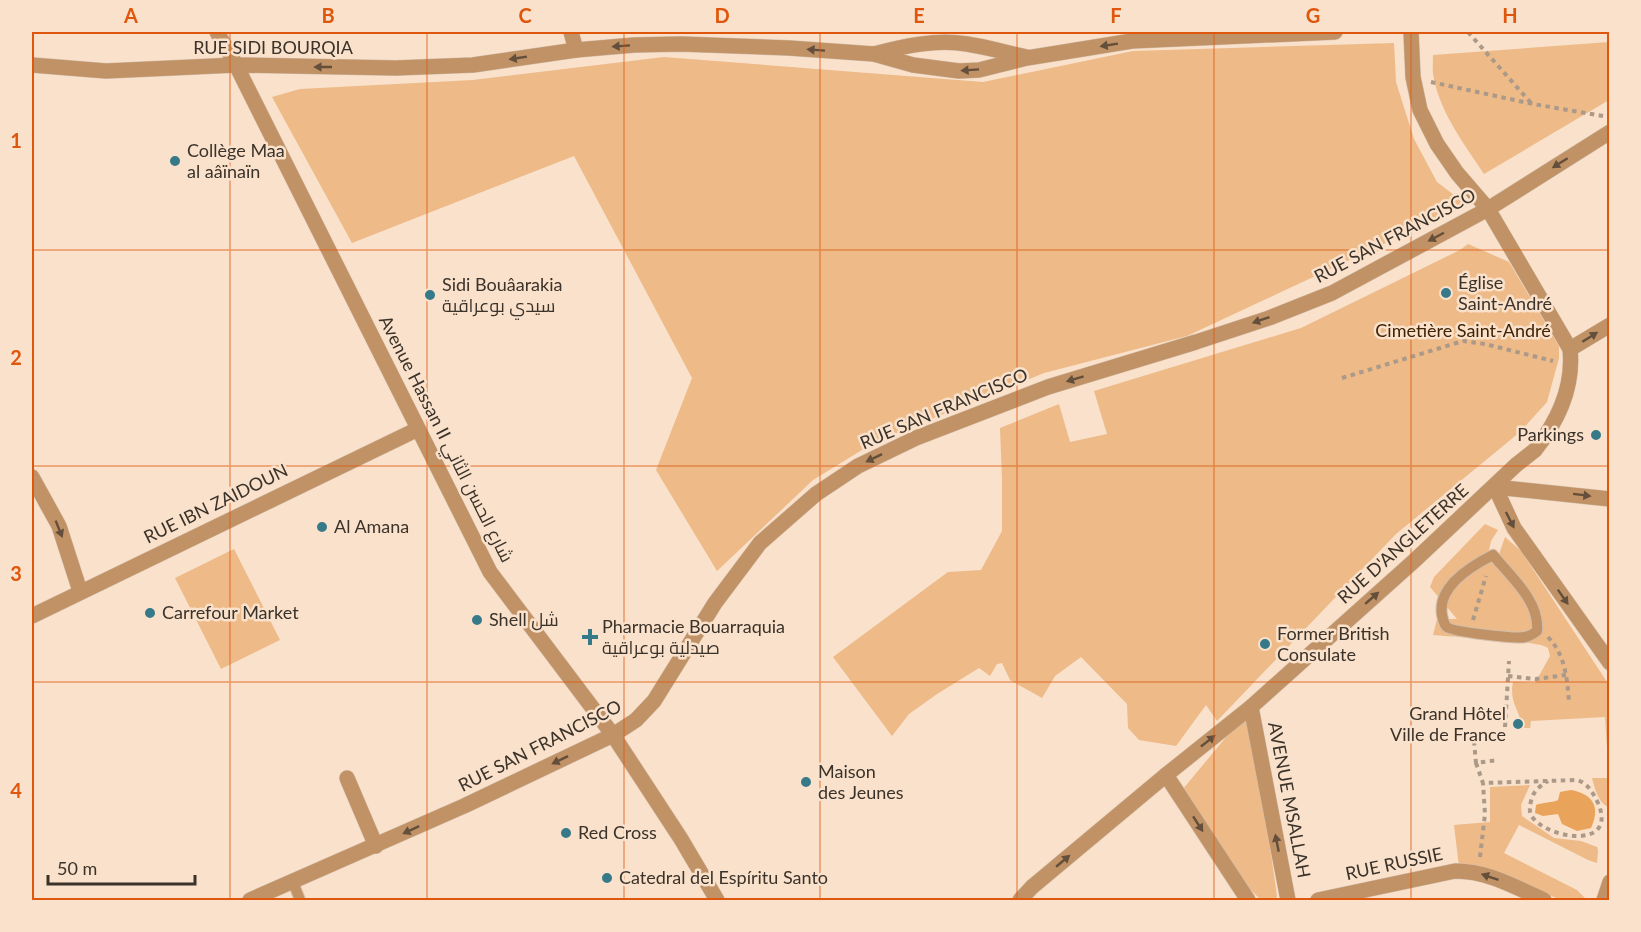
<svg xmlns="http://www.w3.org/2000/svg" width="1641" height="932" font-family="Lato,Cairo,sans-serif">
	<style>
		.green { fill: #edba88 }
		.water { fill: #eaa35a }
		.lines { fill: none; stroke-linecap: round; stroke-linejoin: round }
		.service-casing { stroke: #d3beab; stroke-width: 12 }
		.minor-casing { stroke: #d3beab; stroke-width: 16 }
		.tertiary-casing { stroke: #d3beab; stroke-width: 16 }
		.path { stroke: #ab9989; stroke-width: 4; stroke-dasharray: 4.5 4.5; stroke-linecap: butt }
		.service { stroke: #c09265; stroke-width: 10 }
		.minor { stroke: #c09265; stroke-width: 15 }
		.tertiary { stroke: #c09265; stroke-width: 15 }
		.oneway { fill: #634f3b }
		.grid { fill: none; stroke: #df570d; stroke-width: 1.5; stroke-opacity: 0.55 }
		.poi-dot { fill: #367989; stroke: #f9e1cb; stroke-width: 2 }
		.labels { text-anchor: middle; stroke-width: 5; stroke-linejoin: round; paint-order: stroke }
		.street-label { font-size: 18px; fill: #3b3229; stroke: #f9e1cb }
		.poi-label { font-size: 18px; fill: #3b3229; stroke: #f9e1cb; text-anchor: start }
		.park-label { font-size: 18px; fill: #3f2303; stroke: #f9e1cb }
		.neatline { fill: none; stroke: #df570d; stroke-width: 2 }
		.grid-label { font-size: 20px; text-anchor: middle; font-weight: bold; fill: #df570d }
	</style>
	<rect width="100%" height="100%" fill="#f9e1cb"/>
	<g class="green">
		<path d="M1609,42v58l-125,74c-19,-29 -43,-60 -50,-95 -2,-8 -1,-16 -1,-24z"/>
		<polygon points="1394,43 1396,82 1414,139 1437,182 1467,205 1187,336 1044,373 875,442 813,480 717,571 656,470 692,378 574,156 352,243 272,97 300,89 473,80 664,57 983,82 1133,51"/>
		<polygon points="1468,244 1509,262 1559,346 1559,358 1547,402 1520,432 1396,534 1217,721 1206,705 1176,746 1139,740 1128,728 1127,704 1081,657 1055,676 1042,698 1010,680 1002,663 997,664 990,676 979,668 937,694 909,714 892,736 833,657 948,572 981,570 1002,531 1002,479 1000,428 1059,404 1070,442 1107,434 1094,391 1301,328 1460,250"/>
		<path d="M1485,524l13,6 -7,11 -4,19 9,3 9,-26 16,14 88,134 1,101 -2,21c-10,-5 -13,-18 -16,-29h17l-4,-61 -74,4 -1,7h-7c-4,-19 -14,-26 -10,-46l22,1 15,-27 -2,-8c-10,-8 -96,-11 -115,-13l4,-16h20l-27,-32 4,-10z"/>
		<polygon points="234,549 280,640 221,669 175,578"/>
		<polygon points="1251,707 1277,897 1273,900 1261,900 1248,887 1183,789"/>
		<polygon points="1530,785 1521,805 1522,816 1554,838 1581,841 1597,847 1598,850 1597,863 1588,860 1519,825 1504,853 1577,890 1587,900 1561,900 1523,884 1459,867 1454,825 1490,822 1490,787"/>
	</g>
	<path class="water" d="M1571,790c22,4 30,17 20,38l-14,3 -15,-7 -4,-10 -15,2 -8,-3 1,-8c7,-3 16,-2 22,-5l2,-8z"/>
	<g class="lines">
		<g class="service-casing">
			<g id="service">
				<path d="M1493,555c17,21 47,46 44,76 -4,3 -7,5 -12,6 -9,2 -72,-5 -78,-10 -3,-2 -4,-8 -5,-12 -5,-29 29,-49 51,-60z"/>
				<polyline points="293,882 300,900"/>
			</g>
		</g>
		<g class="minor-casing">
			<g id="minor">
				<polyline points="571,32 576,50"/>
				<path d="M874,54c30,-8 62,-15 93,-10 20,3 40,9 60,13"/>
				<polyline points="32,65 106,71 236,65 396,68 473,65 576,50 634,45 681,44 789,48 874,54 913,65 959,71 979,70 1027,58 1132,41 1335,32"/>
				<polyline points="1570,349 1610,325"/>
				<polyline points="32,477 59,526 80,591"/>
				<polyline points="1495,487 1514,528 1610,663"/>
				<polyline points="1495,487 1610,499"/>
				<polyline points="32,616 418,429"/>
				<polyline points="1251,707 1288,900"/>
				<polyline points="1166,775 1248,900"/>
				<polyline points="347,778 376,846"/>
				<polyline points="250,900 464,806 613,735 636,720 654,701 715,603 760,543 816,494 858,466 916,438 1048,387 1196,342 1269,318 1332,293 1488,209 1610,132"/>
				<path d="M1020,900l12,-13 134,-112 85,-68 163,-146 102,-96 19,-15c23,-29 39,-63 35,-101l-82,-140 -31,-36 -20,-29 -17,-34 -7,-33 -2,-45"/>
				<path d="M1318,900l137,-29c33,0 60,16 89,29"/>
				<polyline points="1604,900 1610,882"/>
			</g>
		</g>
		<g class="tertiary-casing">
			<polyline id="tertiary" points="217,32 236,65 490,572 613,735 681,839 717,900"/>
		</g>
		<g class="path">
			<polyline points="1468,32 1531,103"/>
			<polyline points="1431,82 1533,104 1603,116"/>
			<polyline points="1342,378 1463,341 1485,344 1553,361"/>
			<polyline points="1473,620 1486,576"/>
			<path d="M1548,637c17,18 19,40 21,64"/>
			<polyline points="1508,676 1536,679 1566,675"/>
			<polyline points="1505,727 1509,661"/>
			<polyline points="1474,741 1476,763 1498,760"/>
			<path d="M1476,763l7,20 94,-3c11,3 16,13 21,23 21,49 -55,35 -67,12 -2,-5 -1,-9 0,-14 2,-10 9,-15 17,-20"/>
			<polyline points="1480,857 1485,814 1483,783"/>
		</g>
		<use href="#service" class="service"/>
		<use href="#minor" class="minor"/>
		<use href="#tertiary" class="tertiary"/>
	</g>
	<defs><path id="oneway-solid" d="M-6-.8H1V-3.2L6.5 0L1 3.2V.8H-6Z" transform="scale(1.5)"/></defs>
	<g class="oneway">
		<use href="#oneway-solid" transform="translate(1109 45) rotate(171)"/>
		<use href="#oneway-solid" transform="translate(621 46) rotate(176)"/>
		<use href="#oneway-solid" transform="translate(816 50) rotate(-176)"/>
		<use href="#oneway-solid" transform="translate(518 58) rotate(171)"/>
		<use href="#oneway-solid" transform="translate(323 67) rotate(-180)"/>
		<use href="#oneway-solid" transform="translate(970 70) rotate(176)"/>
		<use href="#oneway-solid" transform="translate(1560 163) rotate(148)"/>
		<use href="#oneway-solid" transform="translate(1436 237) rotate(152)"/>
		<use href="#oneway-solid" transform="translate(1261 320) rotate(161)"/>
		<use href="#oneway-solid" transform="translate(1590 337) rotate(-32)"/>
		<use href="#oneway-solid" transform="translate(1075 379) rotate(163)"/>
		<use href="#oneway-solid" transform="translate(874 458) rotate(154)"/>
		<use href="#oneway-solid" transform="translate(1582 495) rotate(7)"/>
		<use href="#oneway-solid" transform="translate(1510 520) rotate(63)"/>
		<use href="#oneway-solid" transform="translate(59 529) rotate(68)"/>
		<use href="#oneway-solid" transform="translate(1563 597) rotate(55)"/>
		<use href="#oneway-solid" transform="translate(1372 598) rotate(-41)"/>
		<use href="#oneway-solid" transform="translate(1208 741) rotate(-38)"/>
		<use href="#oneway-solid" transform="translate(560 760) rotate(154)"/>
		<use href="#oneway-solid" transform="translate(1198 824) rotate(57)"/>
		<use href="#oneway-solid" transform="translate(411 830) rotate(155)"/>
		<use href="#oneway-solid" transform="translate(1277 843) rotate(-101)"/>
		<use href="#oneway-solid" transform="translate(1063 861) rotate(-40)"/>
		<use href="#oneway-solid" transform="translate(1490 877) rotate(-161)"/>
	</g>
	<path class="grid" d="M230,32v868M427,32v868M624,32v868M820,32v868M1017,32v868M1214,32v868M1411,32v868M32,250h1578M32,466h1578M32,682h1578"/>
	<g class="poi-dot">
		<circle cx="175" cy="161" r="6"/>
		<circle cx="1446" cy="293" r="6"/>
		<circle cx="430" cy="295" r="6"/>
		<circle cx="1596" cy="435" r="6"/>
		<circle cx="322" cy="527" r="6"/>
		<circle cx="150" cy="613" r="6"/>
		<circle cx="477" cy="620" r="6"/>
		<path d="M587 628h6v6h6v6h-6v6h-6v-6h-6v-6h6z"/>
		<circle cx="1265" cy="644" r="6"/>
		<circle cx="1518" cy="724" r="6"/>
		<circle cx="806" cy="782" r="6"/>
		<circle cx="566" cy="833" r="6"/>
		<circle cx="607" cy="878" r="6"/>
	</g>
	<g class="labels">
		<g class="street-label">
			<text x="273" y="54">RUE SIDI BOURQIA</text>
			<text transform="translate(1395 236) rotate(-28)" y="6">RUE SAN FRANCISCO</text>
			<text transform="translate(944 409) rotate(-23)" y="6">RUE SAN FRANCISCO</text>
			<text transform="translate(446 439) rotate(63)" y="6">Avenue Hassan II شارع الحسن الثاني</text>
			<text transform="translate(216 504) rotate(-26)" y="6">RUE IBN ZAIDOUN</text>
			<text transform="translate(1403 544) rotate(-42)" y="6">RUE D'ANGLETERRE</text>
			<text transform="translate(540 746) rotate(-27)" y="6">RUE SAN FRANCISCO</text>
			<text transform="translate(1289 800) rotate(79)" y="6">AVENUE MSALLAH</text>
			<text transform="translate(1394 864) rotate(-12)" y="6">RUE RUSSIE</text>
		</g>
		<g class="poi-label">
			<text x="187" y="157">Collège Maa<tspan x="187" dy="21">al aâïnaïn</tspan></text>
			<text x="1458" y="289">Église<tspan x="1458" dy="21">Saint-André</tspan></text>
			<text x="442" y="291">Sidi Bouâarakia<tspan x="442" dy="21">سيدي بوعراقية</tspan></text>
			<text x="1584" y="441" text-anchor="end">Parkings</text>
			<text x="334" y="533">Al Amana</text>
			<text x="162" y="619">Carrefour Market</text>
			<text x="489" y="626">Shell شل</text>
			<text x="602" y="633">Pharmacie Bouarraquia<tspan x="602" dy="21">صيدلية بوعراقية</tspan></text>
			<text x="1277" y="640">Former British<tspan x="1277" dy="21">Consulate</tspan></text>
			<text x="1506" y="720" text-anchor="end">Grand Hôtel<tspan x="1506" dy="21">Ville de France</tspan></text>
			<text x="818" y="778">Maison<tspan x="818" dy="21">des Jeunes</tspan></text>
			<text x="578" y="839">Red Cross</text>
			<text x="619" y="884">Catedral del Espíritu Santo</text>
		</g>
		<g class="park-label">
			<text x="1463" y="337">Cimetière Saint-André</text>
		</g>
	</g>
	<rect width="1641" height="932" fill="none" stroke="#f9e1cb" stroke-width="66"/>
	<path d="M48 875v9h147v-9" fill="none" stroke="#3b3229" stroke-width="3"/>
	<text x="57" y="875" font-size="18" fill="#3b3229" stroke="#f9e1cb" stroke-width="4.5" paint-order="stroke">50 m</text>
	<rect x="33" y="33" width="1575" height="866" class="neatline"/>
	<g class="grid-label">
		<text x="131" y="23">A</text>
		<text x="328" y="23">B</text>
		<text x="525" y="23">C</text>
		<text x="722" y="23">D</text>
		<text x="919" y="23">E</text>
		<text x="1116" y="23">F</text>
		<text x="1313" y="23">G</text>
		<text x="1510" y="23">H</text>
		<text x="16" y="148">1</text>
		<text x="16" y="365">2</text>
		<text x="16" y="581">3</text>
		<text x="16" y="798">4</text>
	</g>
</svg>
